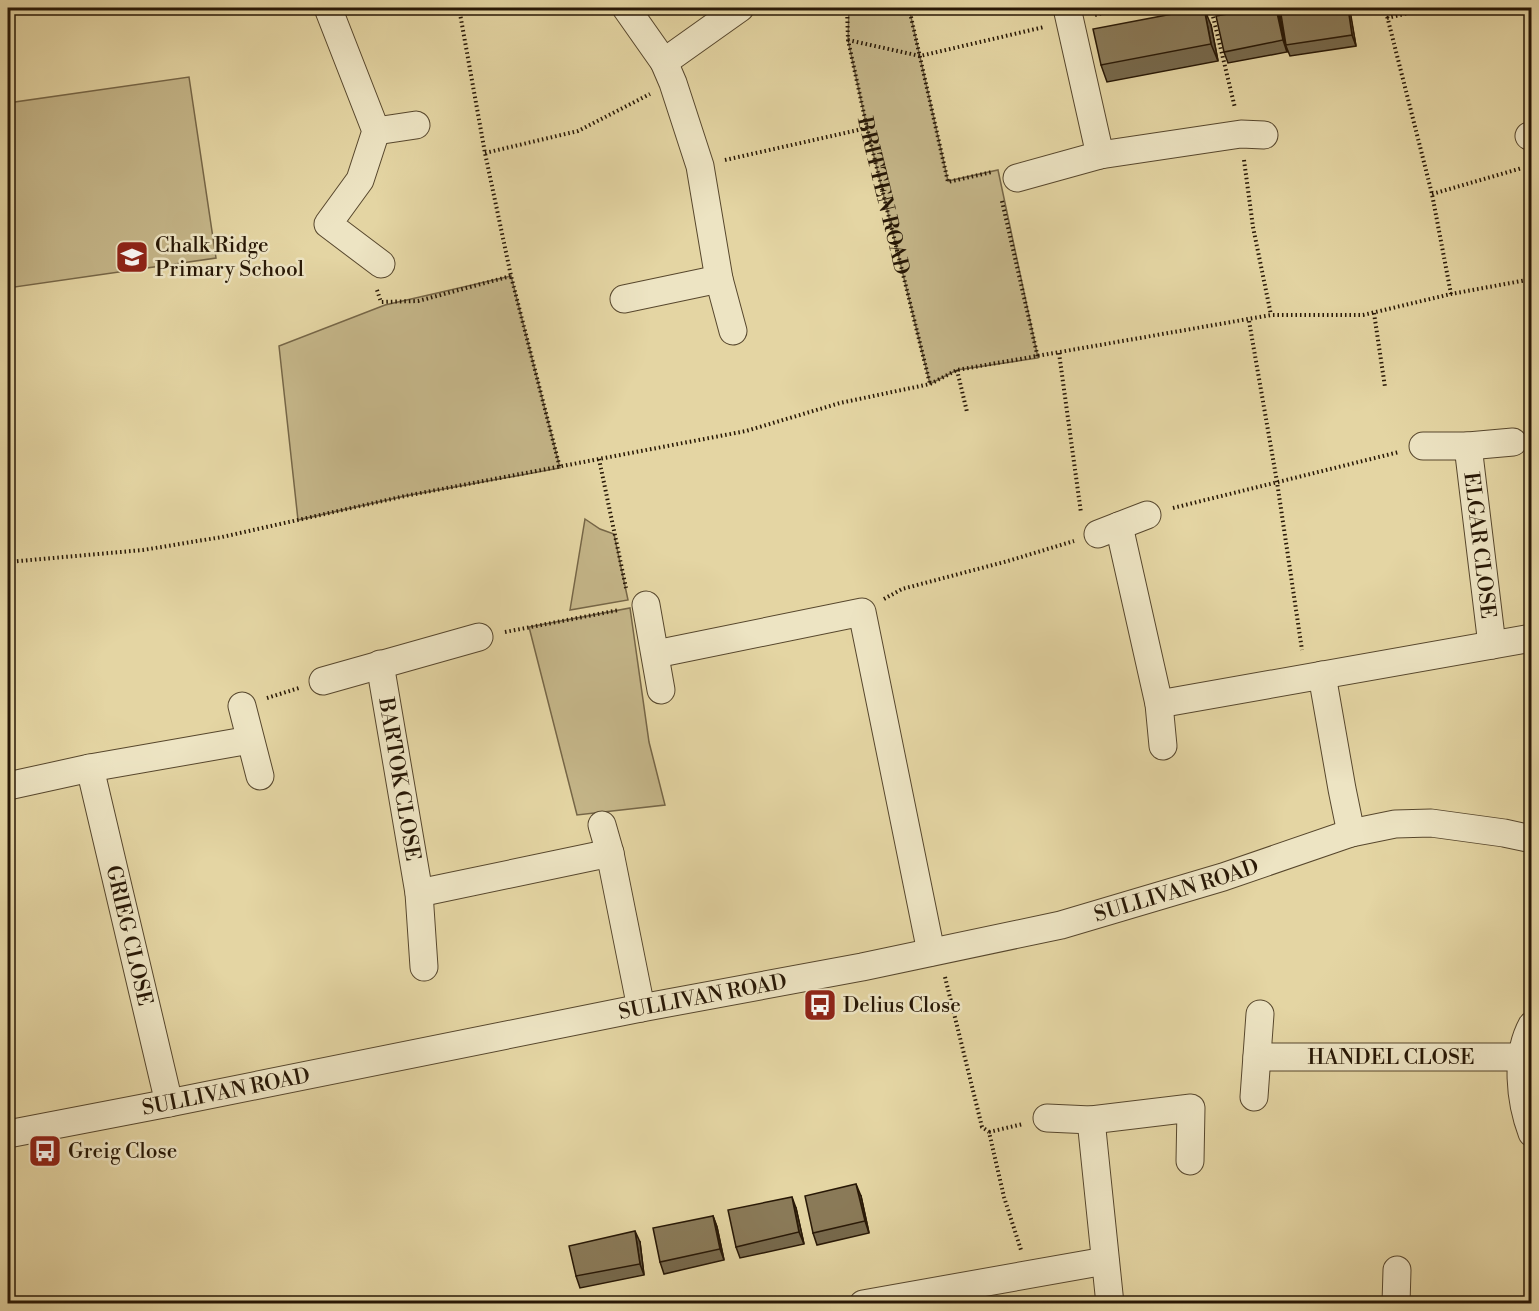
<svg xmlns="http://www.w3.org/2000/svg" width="1539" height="1311" font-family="'Libre Bodoni',serif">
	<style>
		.green { fill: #c4b588; stroke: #766647; stroke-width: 1.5 }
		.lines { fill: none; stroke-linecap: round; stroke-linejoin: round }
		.minor-casing { stroke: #57472d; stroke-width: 29 }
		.path { stroke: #281806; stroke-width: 4; stroke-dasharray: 1.5 3; stroke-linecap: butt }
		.minor { stroke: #ede4c3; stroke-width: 27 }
		.wall { fill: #77694c; stroke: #281806; stroke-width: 1.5 }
		.shaded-wall { fill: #61553e; stroke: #281806; stroke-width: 1.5 }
		.building { fill: #8a7a58; stroke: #281806; stroke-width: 1.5 }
		.labels { text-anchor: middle; stroke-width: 5; stroke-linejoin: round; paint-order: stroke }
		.street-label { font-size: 21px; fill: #281806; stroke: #ede4c3 }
		.poi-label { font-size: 21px; fill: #281806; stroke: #ede4c3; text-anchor: start }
	</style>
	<rect width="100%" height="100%" fill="#e4d5a3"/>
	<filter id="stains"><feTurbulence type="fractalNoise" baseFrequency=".00333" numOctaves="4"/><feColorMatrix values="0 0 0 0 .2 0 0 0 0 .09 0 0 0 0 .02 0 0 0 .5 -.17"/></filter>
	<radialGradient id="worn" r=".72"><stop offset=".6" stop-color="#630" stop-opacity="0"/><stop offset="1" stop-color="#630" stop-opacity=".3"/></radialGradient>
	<g class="green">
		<polygon points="849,8 909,8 948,181 998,170 1038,358 957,370 930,384 867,128 848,40"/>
		<polygon points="189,77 216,258 8,288 8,103"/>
		<polygon points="511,276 560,468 405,496 298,520 279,346 385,305"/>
		<polygon points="585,519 600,529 614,534 628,600 570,610"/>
		<polygon points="630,608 649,742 665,805 577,815 529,627"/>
	</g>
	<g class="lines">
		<g class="minor-casing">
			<g id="minor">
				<polyline points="328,8 376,131 360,180 328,224 381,264"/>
				<polyline points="626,8 664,62 673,83 700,166 719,279 733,331"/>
				<polyline points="1067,8 1100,155 1241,134 1264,135"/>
				<polyline points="664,62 740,8"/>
				<polyline points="376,131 416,125"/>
				<polyline points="1529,136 1532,135"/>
				<polyline points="1017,178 1100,155"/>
				<polyline points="624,299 719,279"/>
				<polyline points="1423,446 1468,446 1513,442"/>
				<path id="s2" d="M1468,446l24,199"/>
				<polyline points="1119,526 1159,704 1163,746"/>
				<polyline points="1098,534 1147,515"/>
				<polyline points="646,605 661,690"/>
				<polyline points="656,654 862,612 931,952"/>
				<path id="s3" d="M380,664l39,229 191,-40 31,155"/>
				<polyline points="1322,675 1342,789 1351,833"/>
				<polyline points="323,681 479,637"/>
				<polyline points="1159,704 1532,638"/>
				<polyline points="242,706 260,776"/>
				<path id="s4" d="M90,768l79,335"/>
				<polyline points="8,786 90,768 250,740"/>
				<polyline points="602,825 610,853"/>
				<polyline points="419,893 424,967"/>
				<path d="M1532,1025c-17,31 -12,76 0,108"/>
				<path id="s5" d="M1257,1057h265"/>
				<polyline points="1254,1097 1260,1014"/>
				<polyline points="1047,1118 1091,1120 1191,1108 1190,1161"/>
				<polyline points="1091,1120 1110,1304"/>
				<path id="s6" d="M8,1134l161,-31 472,-95 221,-41 199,-42 162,-48 128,-44 44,-9 36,-1 73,10 28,6"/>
				<polyline points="863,1304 1105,1261"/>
				<polyline points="1396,1304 1397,1270"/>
			</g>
		</g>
		<g class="path">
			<polyline points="459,8 485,153 511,276 560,468"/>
			<path id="s1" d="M847,8l1,32 19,88 63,256"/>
			<polyline points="909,8 948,182 992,172"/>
			<polyline points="1211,8 1235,108"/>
			<polyline points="1385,8 1432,194 1451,294"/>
			<polyline points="1095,15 1123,8"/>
			<polyline points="1387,18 1430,8"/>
			<polyline points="848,40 920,56 1044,27"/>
			<polyline points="485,153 578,131 650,94"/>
			<polyline points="725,160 867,128"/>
			<polyline points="1244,160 1253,227 1271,315"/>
			<polyline points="1432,194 1522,168"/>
			<polyline points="1002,201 1038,358"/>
			<polyline points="377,290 381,302 418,301 511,276"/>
			<polyline points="1374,313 1385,387"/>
			<polyline points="1249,321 1277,482 1302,650"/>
			<polyline points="1059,353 1081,513"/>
			<polyline points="957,370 967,412"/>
			<polyline points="599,459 626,588"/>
			<polyline points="1173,508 1399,452"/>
			<polyline points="8,562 143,550 222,537 405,496 746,431 840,403 930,384 957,370 1271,315 1363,315 1451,294 1532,279"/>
			<polyline points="884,599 902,589 1008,561 1074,541"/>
			<polyline points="505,632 619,610"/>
			<polyline points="267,698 299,688"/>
			<polyline points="945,977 982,1127 989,1132 1004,1197 1021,1250"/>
			<polyline points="989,1132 1023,1124"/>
		</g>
		<use href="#minor" class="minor"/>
	</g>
	<g class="wall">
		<polygon points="1277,8 1280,16 1285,42 1283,8 1349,8 1356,46 1290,56 1286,46 1287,52 1228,63 1224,52"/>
		<polygon points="1211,25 1218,61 1107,82 1101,65"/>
		<polygon points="861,1196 869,1233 817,1245 813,1233"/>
		<polygon points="796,1208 804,1244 740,1258 736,1247"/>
		<polygon points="713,1216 717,1227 724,1260 664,1274 660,1262"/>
		<polygon points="640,1242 644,1275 580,1288 576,1276"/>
	</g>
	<g class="shaded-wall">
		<polygon points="1204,8 1211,25 1218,61 1211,44"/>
		<polygon points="1277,8 1280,16 1287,52 1283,40"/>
		<polygon points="1348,8 1349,8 1350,10 1356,46 1352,35"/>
		<polygon points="856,1184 861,1196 869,1233 865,1221"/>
		<polygon points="792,1197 796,1208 804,1244 799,1232"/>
		<polygon points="713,1216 717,1227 724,1260 720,1249"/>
		<polygon points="635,1231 640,1242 644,1275 640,1264"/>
	</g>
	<g class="building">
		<polygon points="1204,8 1211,44 1101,65 1093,29"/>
		<polygon points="1262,8 1276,8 1283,40 1224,52 1216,16"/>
		<polygon points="1280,8 1348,8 1352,35 1286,45"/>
		<polygon points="856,1184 865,1221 813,1233 805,1196"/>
		<polygon points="792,1197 799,1232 736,1247 728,1210"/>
		<polygon points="713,1216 720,1249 660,1262 653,1228"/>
		<polygon points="635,1231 640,1264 576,1276 569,1246"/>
	</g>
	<defs>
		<g id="school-square" transform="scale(1.725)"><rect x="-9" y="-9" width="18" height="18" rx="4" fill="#8f2418" stroke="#ede4c3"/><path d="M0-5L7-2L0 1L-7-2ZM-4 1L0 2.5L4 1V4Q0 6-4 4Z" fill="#fff"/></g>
		<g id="bus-square" transform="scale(1.725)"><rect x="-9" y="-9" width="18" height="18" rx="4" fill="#8f2418" stroke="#ede4c3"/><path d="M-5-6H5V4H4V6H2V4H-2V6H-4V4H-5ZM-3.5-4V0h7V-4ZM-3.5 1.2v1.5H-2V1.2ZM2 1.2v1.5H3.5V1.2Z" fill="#fff"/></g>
	</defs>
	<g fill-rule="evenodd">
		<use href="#school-square" x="132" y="257"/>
		<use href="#bus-square" x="820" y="1005"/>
		<use href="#bus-square" x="45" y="1151"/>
	</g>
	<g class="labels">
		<g class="street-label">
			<text dy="7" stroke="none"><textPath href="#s1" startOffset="192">BRITTEN ROAD</textPath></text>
			<text dy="7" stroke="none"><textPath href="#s2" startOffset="100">ELGAR CLOSE</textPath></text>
			<text dy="7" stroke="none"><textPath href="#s3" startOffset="117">BARTOK CLOSE</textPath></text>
			<text dy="7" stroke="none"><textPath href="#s6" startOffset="1194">SULLIVAN ROAD</textPath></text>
			<text dy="7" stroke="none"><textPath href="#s4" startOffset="172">GRIEG CLOSE</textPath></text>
			<text dy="7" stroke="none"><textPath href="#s6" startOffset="708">SULLIVAN ROAD</textPath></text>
			<text dy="7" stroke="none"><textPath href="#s5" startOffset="134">HANDEL CLOSE</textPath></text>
			<text dy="7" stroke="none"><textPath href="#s6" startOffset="222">SULLIVAN ROAD</textPath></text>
		</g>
		<g class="poi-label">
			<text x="155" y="252">Chalk Ridge<tspan x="155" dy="24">Primary School</tspan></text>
			<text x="843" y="1012">Delius Close</text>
			<text x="68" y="1158">Greig Close</text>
		</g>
	</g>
	<rect width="1539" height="1311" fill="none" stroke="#e4d5a3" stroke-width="30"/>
	<rect x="9" y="9" width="1521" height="1293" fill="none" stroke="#281806" stroke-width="3"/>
	<rect x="15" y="15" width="1509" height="1281" fill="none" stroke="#281806" stroke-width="1.5"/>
	<rect width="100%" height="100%" filter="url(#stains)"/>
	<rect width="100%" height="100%" fill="url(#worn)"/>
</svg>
